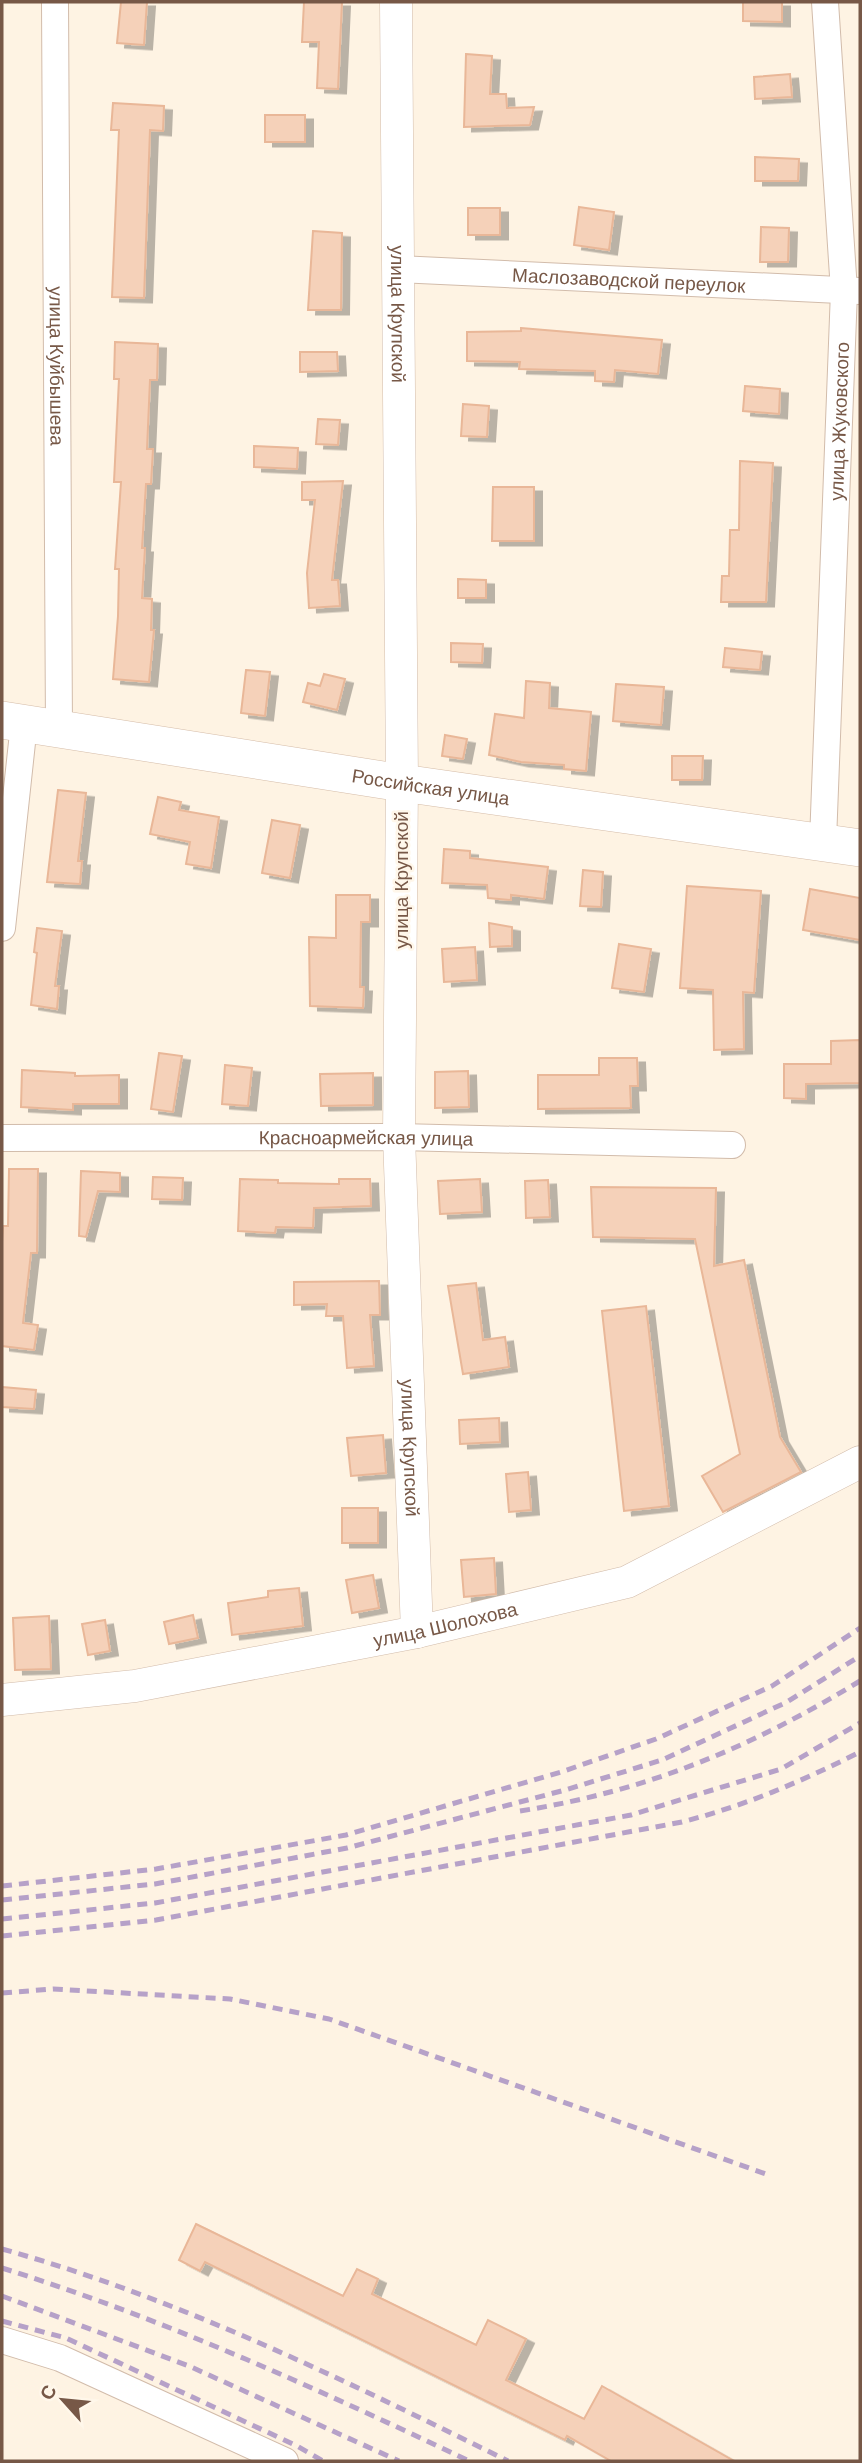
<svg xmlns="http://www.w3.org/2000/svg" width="862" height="2463" font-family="'DM Sans',sans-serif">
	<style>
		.building { fill: #f5d1b9; stroke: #e9b798; stroke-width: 2; filter: url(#shadow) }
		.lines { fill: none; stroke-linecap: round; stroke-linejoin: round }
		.minor-casing { stroke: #d2bcab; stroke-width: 28 }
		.tertiary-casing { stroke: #d2bcab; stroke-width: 33 }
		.secondary-casing { stroke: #d5bca8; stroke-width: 38 }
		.minor { stroke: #fff; stroke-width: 26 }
		.tertiary { stroke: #fff; stroke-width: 32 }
		.secondary { stroke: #fff; stroke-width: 37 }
		.rail { stroke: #b6a1c8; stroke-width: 5; stroke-dasharray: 10 7; stroke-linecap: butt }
		.labels { text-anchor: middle; stroke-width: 5; stroke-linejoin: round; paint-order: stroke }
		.street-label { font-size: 19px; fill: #775847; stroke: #fff7ea }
	</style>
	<defs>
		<filter id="shadow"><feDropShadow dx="8" dy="4.5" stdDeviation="0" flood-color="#0004"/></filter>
	</defs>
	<rect width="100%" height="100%" fill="#fef3e3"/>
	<g class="building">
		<polygon points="121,2 147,2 144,45 117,43"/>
		<polygon points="304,2 342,2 338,89 317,88 319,42 302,42"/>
		<polygon points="743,2 782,2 782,22 743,21"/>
		<polygon points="466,54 492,56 490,94 506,94 507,108 534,107 530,125 464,127"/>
		<polygon points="790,74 792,97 755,99 754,77"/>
		<polygon points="113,103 164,106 163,131 150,130 144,298 112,297 119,130 111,130"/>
		<rect x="265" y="115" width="40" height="27"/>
		<polygon points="755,157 799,159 798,181 755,181"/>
		<polygon points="579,207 614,212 609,250 574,245"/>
		<rect x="468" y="208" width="32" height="27"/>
		<polygon points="761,227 789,228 788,262 760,262"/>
		<polygon points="313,231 342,233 341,310 308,310"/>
		<polygon points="521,328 662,340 658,374 615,370 614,382 595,381 595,371 519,369 520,362 467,361 467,332 521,331"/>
		<polygon points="115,342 158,344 157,380 150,380 147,449 153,449 151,484 146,484 142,548 145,548 142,598 152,599 151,630 154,630 149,682 113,679 118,616 119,569 115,569 121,482 114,482 119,379 114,379"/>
		<polygon points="300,352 337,352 338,371 300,372"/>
		<polygon points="745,386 780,389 779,414 743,411"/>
		<polygon points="463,404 489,406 487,437 461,436"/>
		<polygon points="318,419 340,420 338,445 316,444"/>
		<polygon points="254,446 298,448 297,469 254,467"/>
		<polygon points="740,461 773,463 766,602 721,602 722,576 729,576 730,530 739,530"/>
		<polygon points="343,481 332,580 338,580 340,606 309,608 307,573 315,500 302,500 302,482"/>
		<polygon points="493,487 534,487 534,541 492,541"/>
		<polygon points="458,579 486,580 486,598 458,598"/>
		<polygon points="451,643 483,644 482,663 451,662"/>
		<polygon points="725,648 762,652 760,670 723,667"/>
		<polygon points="246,670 270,672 265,716 241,713"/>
		<polygon points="324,674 345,679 337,710 303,702 308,683 320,686"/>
		<polygon points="526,681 550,683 549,708 591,712 586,771 564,769 564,765 521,762 489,755 495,714 524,718"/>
		<polygon points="616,684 664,687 661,725 613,721"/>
		<polygon points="445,735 467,739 463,759 442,756"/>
		<polygon points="672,756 703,756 702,780 672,780"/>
		<polygon points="58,790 86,793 78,861 82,861 80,884 47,882"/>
		<polygon points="158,797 181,802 179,810 219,817 211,868 186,864 190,842 150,834"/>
		<polygon points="272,820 300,825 290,878 262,873"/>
		<polygon points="444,849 470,851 470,858 548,867 544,899 511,895 511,900 488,898 487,885 442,883"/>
		<polygon points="583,870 603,872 601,907 580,906"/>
		<polygon points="687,886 761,891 754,993 743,992 744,1049 714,1050 713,990 680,988"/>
		<polygon points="810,889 860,898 860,940 803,930"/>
		<polygon points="336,895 370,895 370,922 361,922 360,987 364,987 363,1008 310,1006 309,937 336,938"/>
		<polygon points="489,923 512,927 512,946 490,947"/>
		<polygon points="37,928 62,931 55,986 59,986 57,1009 31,1005 37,953 34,952"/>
		<polygon points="619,944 651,949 644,992 612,988"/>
		<polygon points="475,947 477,980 444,982 442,949"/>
		<polygon points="860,1040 860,1083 806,1084 806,1099 784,1098 784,1064 831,1064 831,1041"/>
		<polygon points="159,1053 182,1056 173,1112 151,1109"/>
		<polygon points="599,1058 637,1058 638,1086 630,1086 631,1108 538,1109 538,1075 599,1075"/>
		<polygon points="225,1065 252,1068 248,1106 222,1104"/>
		<polygon points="22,1070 75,1073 75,1076 119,1075 119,1104 73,1104 73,1110 21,1107"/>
		<polygon points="468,1071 469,1107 435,1108 435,1072"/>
		<polygon points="373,1073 373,1105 321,1106 320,1074"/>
		<polygon points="9,1169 38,1169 37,1253 31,1253 23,1323 38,1325 34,1350 2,1346 2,1242 3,1226 8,1226"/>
		<polygon points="81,1171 120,1173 120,1192 98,1191 86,1237 79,1236"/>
		<polygon points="153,1177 183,1178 182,1200 152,1199"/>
		<polygon points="240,1179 278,1180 278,1183 339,1184 339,1179 370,1179 371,1206 314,1208 313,1228 276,1227 275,1233 238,1231"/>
		<polygon points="480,1179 482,1212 440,1214 438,1181"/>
		<polygon points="548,1180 550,1217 526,1218 525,1181"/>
		<polygon points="591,1187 716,1188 714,1266 744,1260 780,1437 801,1472 723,1512 702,1476 740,1454 695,1239 593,1237"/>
		<polygon points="379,1281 380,1315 370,1315 374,1366 347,1368 343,1316 326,1316 327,1304 294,1305 294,1282"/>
		<polygon points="476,1283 483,1340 505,1337 509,1367 463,1374 448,1286"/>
		<polygon points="646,1306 669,1506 624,1511 602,1311"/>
		<polygon points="2,1387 36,1390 34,1409 2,1407"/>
		<polygon points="499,1418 500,1442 460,1444 459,1420"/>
		<polygon points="383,1435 386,1473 351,1476 347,1438"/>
		<polygon points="528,1472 531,1510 509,1512 506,1474"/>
		<rect x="342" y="1508" width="36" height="35"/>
		<polygon points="494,1558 496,1594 464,1597 461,1560"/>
		<polygon points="373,1575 379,1608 352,1613 346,1580"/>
		<polygon points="299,1588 303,1626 232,1635 228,1603 268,1597 268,1591"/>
		<polygon points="193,1615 198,1638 169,1644 164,1622"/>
		<polygon points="49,1616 51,1669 15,1670 13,1618"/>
		<polygon points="105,1620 110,1651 88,1655 82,1624"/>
		<polygon points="196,2224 343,2296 357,2269 378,2279 372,2294 476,2345 488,2320 526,2339 506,2380 584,2419 602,2386 734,2461 611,2461 567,2436 565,2440 205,2262 200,2271 179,2260"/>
	</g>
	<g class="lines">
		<g class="minor-casing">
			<g id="minor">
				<path id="s1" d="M55,2l4,728"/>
				<path id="s2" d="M398,269l462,22"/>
				<path id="s3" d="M823,841l21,-550 -19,-289"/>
				<polyline points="2,928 24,724"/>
				<path id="s4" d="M2,1138l397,-1 333,8"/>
				<polyline points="2,2340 60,2358 285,2461"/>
			</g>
		</g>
		<g class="tertiary-casing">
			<g id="tertiary">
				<path id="s5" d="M396,2l6,781 -3,354 18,495"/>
				<path id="s6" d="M2,1700l133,-14 282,-54 210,-50 233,-120"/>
			</g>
		</g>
		<g class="secondary-casing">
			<g id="secondary">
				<path id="s7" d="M2,720l400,63 458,65"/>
			</g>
		</g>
		<use href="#minor" class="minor"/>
		<use href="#tertiary" class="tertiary"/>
		<use href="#secondary" class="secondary"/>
		<g class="rail">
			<path d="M520,1811c127,-20 230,-63 340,-130"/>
			<polyline points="2,1886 156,1869 346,1835 561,1772 656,1739 772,1686 860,1628"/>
			<polyline points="2,1900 155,1884 347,1848 565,1790 662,1760 787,1702 860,1656"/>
			<polyline points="2,1919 155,1903 631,1815 781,1769 860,1723"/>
			<path d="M2,1936l154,-16 526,-98c65,-17 118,-40 178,-70"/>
			<polyline points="2,1993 53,1989 230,1999 329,2019 766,2174"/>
			<path d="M2,2249c176,49 342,131 506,212"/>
			<path d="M2,2268c160,50 316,121 467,193"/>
			<polyline points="2,2296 189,2366 399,2461"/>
			<polyline points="2,2321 66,2338 297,2446 323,2461"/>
		</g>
	</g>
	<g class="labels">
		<g class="street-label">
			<text dy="7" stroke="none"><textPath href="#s2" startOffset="231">Маслозаводской переулок</textPath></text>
			<text dy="7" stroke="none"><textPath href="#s5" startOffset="312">улица Крупской</textPath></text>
			<text dy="7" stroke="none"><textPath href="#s1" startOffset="364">улица Куйбышева</textPath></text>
			<text dy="7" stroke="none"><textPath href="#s3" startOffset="420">улица Жуковского</textPath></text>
			<text dy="7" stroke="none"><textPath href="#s7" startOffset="434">Российская улица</textPath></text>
			<text transform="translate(401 880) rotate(-90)" y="7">улица Крупской</text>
			<text dy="7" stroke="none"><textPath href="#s4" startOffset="364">Красноармейская улица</textPath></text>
			<text dy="7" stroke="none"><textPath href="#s5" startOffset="1446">улица Крупской</textPath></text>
			<text dy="7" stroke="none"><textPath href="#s6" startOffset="450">улица Шолохова</textPath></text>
		</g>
	</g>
	<rect width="862" height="2463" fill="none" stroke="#775847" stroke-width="7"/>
	<g transform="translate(63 2400) rotate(297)" stroke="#fff7ea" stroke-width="5" paint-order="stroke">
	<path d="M0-5L12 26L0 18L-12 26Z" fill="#775847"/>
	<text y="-10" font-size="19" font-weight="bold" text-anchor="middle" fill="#775847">С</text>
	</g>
</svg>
